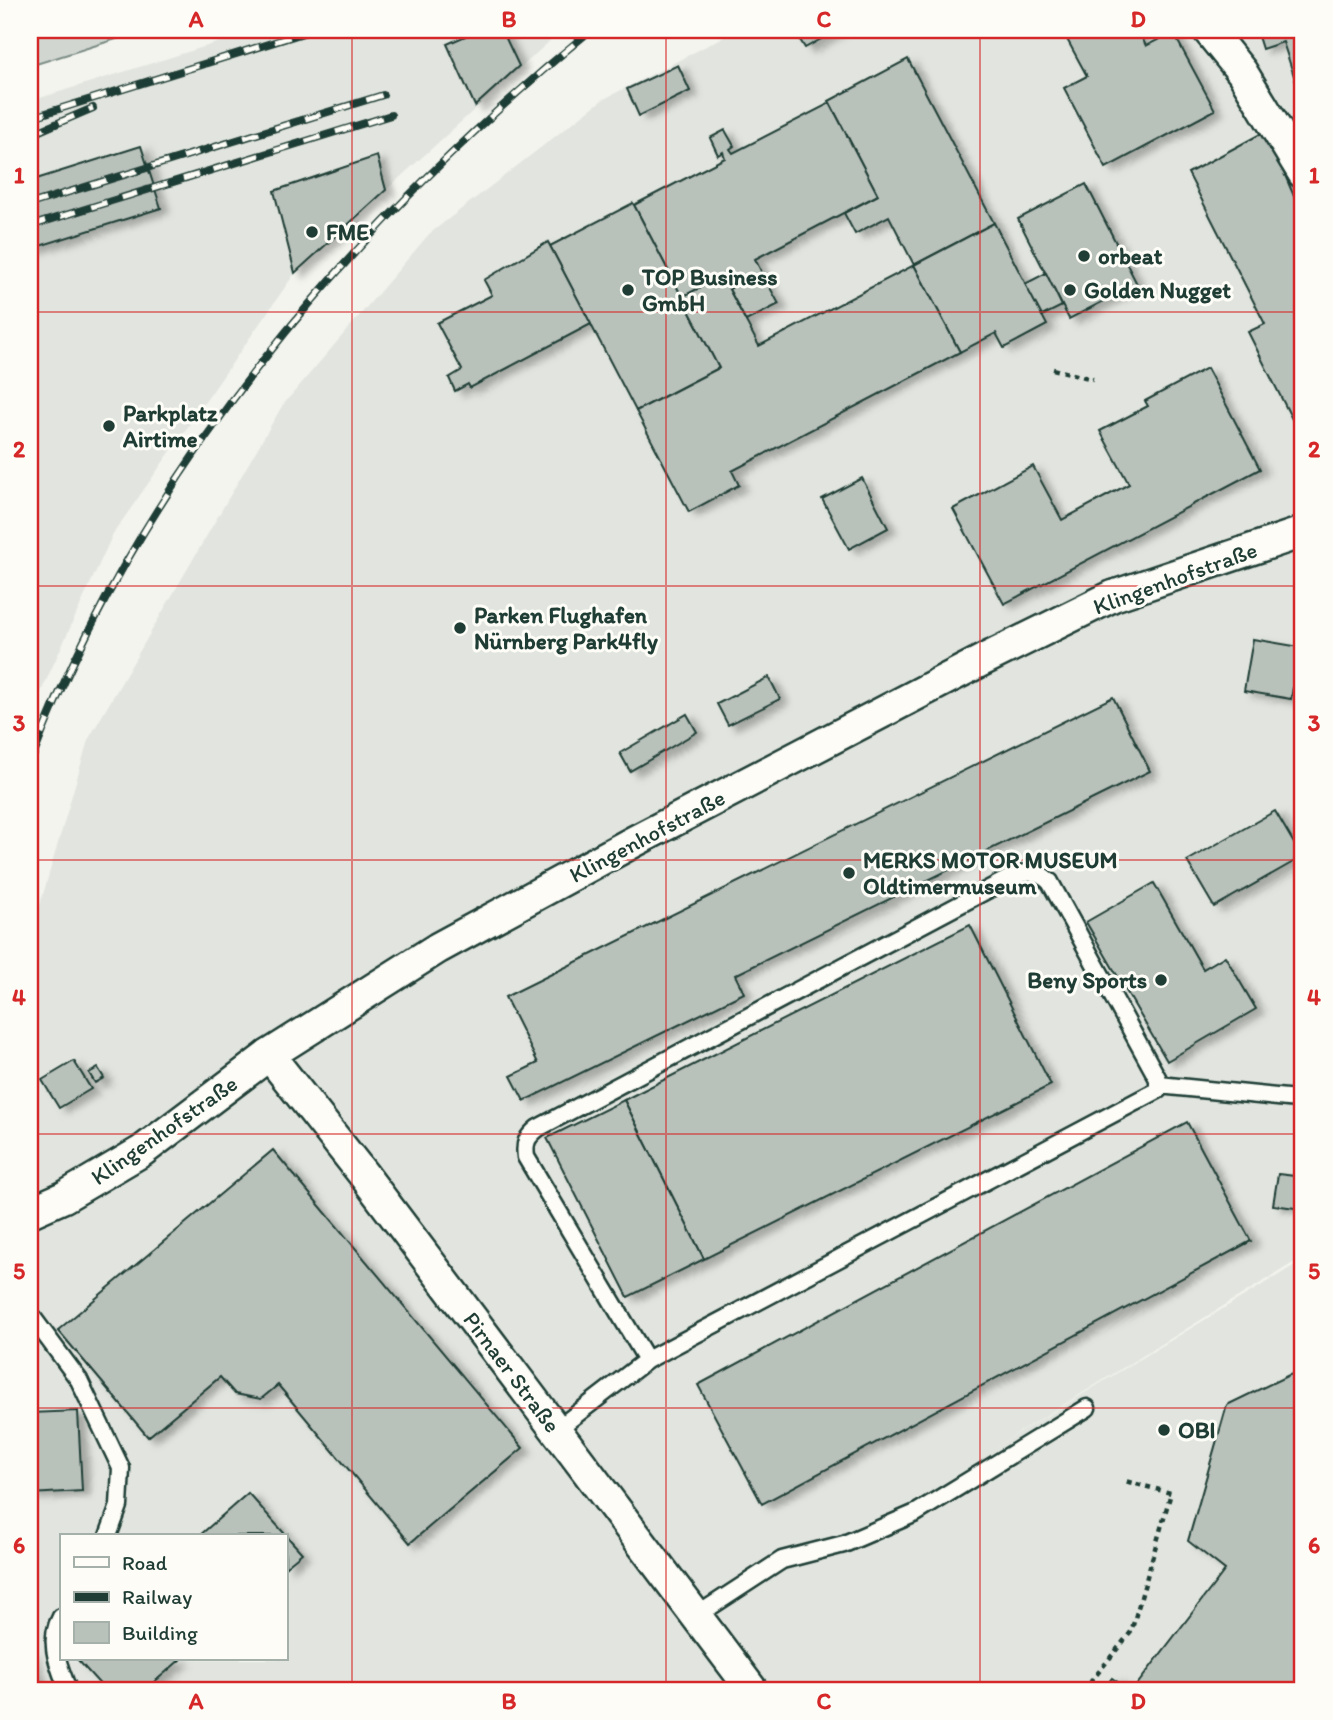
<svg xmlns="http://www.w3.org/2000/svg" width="1333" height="1720" font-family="Itim,sans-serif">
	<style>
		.built { fill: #e2e5df; fill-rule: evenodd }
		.green { fill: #d1d6d1; stroke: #788a82; stroke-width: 2 }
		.building { fill: #b9c1bb; stroke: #1f3d34; stroke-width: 2; filter: url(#shadow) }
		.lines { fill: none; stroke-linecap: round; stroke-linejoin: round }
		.lane-casing { stroke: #1f3d34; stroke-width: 21 }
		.street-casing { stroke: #1f3d34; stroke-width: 35 }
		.path { stroke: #1f3d34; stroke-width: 4.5; stroke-dasharray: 5 5; stroke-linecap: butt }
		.lane { stroke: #fdfcf7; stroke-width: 16 }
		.street { stroke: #fdfcf7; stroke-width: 30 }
		.rail-casing { stroke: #1f3d34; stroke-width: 8 }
		.rail { stroke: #fdfcf7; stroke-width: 5; stroke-dasharray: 16; stroke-linecap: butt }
		.grid { fill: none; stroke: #d62828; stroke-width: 2; stroke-opacity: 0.55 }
		.poi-dot { fill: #1f3d34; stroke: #fdfcf7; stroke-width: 2.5 }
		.labels { text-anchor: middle; stroke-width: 6; stroke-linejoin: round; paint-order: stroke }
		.poi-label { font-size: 23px; font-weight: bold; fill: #1f3d34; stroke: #fdfcf7; text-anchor: start }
		.street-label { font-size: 23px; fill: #1f3d34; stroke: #fdfcf7 }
		.neatline { fill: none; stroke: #d62828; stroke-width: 2.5 }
		.grid-label { font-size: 23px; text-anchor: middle; font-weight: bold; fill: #d62828 }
	</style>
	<defs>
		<filter id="shadow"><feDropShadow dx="8" dy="4.5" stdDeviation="3.5" flood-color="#0004"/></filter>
	</defs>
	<rect width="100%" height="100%" fill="#f4f4ef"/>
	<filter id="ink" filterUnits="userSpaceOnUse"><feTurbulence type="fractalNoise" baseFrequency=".0143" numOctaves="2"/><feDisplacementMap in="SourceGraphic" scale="14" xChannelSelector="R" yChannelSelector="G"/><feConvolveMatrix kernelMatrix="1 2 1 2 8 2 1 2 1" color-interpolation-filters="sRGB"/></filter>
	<g filter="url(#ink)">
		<g class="built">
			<polygon points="258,30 562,30 295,273 113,534 30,716 30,101"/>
			<path d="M737,30h566v1227l-316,195 316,-192v430h-1273v-751l58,-199 194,-334 147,-172 173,-134zM61,1536h224v123h-224z"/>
		</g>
		<polygon class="green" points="30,30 145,30 30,66"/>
		<g class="building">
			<polygon points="479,30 502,30 519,66 475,106 447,44"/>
			<polygon points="794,30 837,30 805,48"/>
			<polygon points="1062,30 1138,30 1146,46 1173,32 1215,110 1106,168 1064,88 1087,76"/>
			<polygon points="1256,30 1303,30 1303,104 1283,42 1262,49"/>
			<polygon points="908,59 994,223 914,265 889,216 855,234 844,213 878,195 829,101"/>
			<polygon points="678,65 690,91 639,116 627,89"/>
			<polygon points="830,103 878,195 755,259 762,273 729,289 722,276 682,297 634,205 725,158 723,152 718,155 710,138 725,130 734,146 730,149 733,153"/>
			<polygon points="1266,131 1303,217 1303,222 1298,225 1303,234 1303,424 1297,429 1248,332 1265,324 1188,173"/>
			<polygon points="141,146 161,208 30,249 30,181"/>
			<polygon points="377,156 386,190 295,273 274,191"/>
			<polygon points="1086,184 1137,284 1069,319 1018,219"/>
			<polygon points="633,203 719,368 636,411 550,246"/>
			<polygon points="994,223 1047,325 1004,348 996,333 960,352 914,265"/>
			<polygon points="548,242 591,324 470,388 468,384 455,391 449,378 462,370 437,323 492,295 484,280"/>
			<polygon points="914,265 960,352 732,471 739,485 689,512 636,411 719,368 682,297 722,276 759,346"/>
			<polygon points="762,273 779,304 746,321 729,289"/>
			<polygon points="1046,273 1062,306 1042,316 1025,284"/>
			<polygon points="1207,368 1260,469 1004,604 953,509 1033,466 1062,520 1129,484 1100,431 1148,406 1145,401"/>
			<polygon points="862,478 888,528 849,549 822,499"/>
			<polygon points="1253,639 1300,647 1291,699 1244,691"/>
			<polygon points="769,677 780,699 728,725 717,704"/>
			<polygon points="1113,697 1150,771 735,975 744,993 524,1101 511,1076 538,1063 505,997"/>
			<polygon points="687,714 697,732 630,771 620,753"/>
			<polygon points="1275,811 1302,857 1214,907 1187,861"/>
			<polygon points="1154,883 1203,969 1225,956 1256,1009 1167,1061 1086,922"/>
			<polygon points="970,925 1051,1085 704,1259 624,1100"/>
			<polygon points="74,1061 91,1089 59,1108 42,1080"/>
			<polygon points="98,1068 104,1078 95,1083 89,1073"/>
			<polygon points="624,1100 704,1259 628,1297 547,1138"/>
			<polygon points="1187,1122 1251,1241 762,1504 698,1385"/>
			<polygon points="273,1150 523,1448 410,1543 278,1385 261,1399 235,1394 220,1377 148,1437 58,1330"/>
			<polygon points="1278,1174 1303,1177 1303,1209 1273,1205"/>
			<polygon points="1303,1372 1303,1690 1133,1690 1225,1570 1188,1541 1227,1405 1289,1375"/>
			<polygon points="78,1411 82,1491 30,1494 30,1413"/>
			<polygon points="248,1493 302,1553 285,1567 285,1536 199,1536"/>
			<polygon points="30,1650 31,1655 41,1690 30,1690"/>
			<polygon points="77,1659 181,1659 145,1690 105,1690"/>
			<polygon points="1112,1678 1129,1690 1103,1690"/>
		</g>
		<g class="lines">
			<g class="lane-casing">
				<g id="lane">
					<polyline points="1159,1085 1297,1099 1303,1081"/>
					<polyline points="30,1314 79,1380 121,1468 119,1506 108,1536"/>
					<path d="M556,1430l91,-70 511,-270v-11l-108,-197c-14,-14 -28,-10 -44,-2l-468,248c-11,9 -14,14 -12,29l121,203"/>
					<polyline points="696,1616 782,1560 844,1544 916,1513 1087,1408"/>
					<path d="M61,1617c-14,25 -2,49 7,73"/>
				</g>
			</g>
			<g class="street-casing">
				<g id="street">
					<polyline points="1208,30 1242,72 1303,173"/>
					<polyline points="269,1055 363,1174 752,1690"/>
					<polyline points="30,1212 64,1197 142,1151 269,1055 438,948 635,841 983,660 1113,596 1303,532"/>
				</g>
			</g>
			<g class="path">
				<polyline points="1053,369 1093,379"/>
				<polyline points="1084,1690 1131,1632 1171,1493 1125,1481"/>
			</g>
			<use href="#lane" class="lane"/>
			<use href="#street" class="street"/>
			<g class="rail-casing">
				<g id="rail">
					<polyline points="30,118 313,30"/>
					<polyline points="30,135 93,108"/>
					<polyline points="30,204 383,95"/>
					<polyline points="30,226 391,115"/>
					<path d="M30,764c111,-292 322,-538 561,-734"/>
				</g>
			</g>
			<use href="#rail" class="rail"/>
		</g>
	</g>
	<path class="grid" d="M352,30v1660M666,30v1660M980,30v1660M30,312h1273M30,586h1273M30,860h1273M30,1134h1273M30,1408h1273"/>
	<g class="poi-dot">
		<circle cx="312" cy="232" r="7"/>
		<circle cx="1084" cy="256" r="7"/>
		<circle cx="628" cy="290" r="7"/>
		<circle cx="1070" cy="290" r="7"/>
		<circle cx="109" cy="426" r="7"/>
		<circle cx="460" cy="628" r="7"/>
		<circle cx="849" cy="873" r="7"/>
		<circle cx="1161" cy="980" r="7"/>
		<circle cx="1164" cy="1430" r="7"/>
	</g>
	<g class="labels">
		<g class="poi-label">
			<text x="326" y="240">FME</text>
			<text x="1098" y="264">orbeat</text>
			<text x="642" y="285">TOP Business<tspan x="642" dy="26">GmbH</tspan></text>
			<text x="1084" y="298">Golden Nugget</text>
			<text x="123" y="421">Parkplatz<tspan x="123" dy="26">Airtime</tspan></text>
			<text x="474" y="623">Parken Flughafen<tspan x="474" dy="26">Nürnberg Park4fly</tspan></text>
			<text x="863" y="868">MERKS MOTOR MUSEUM<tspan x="863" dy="26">Oldtimermuseum</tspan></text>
			<text x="1147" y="988" text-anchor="end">Beny Sports</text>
			<text x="1178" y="1438">OBI</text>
		</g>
		<g class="street-label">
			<text transform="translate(1175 578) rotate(-20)" y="8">Klingenhofstraße</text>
			<text transform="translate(647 836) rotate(-28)" y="8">Klingenhofstraße</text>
			<text transform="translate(164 1130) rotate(-35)" y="8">Klingenhofstraße</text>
			<text transform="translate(512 1372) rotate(53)" y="8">Pirnaer Straße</text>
		</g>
	</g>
	<rect width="1333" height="1720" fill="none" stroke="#fdfcf7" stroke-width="77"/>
	<rect x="60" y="1534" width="228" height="126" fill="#fdfcf7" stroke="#a4b0a9" stroke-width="2"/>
	<rect x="74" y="1557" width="35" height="10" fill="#fdfcf7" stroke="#a4b0a9" stroke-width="2"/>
	<text x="122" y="1570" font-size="21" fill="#1f3d34">Road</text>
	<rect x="74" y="1592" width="35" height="10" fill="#1f3d34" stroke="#a4b0a9" stroke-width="2"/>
	<text x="122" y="1604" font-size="21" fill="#1f3d34">Railway</text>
	<rect x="74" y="1622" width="35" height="21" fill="#b9c1bb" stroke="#a4b0a9" stroke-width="2"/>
	<text x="122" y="1640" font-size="21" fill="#1f3d34">Building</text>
	<rect x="38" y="38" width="1256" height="1644" class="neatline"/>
	<g class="grid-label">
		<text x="196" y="27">A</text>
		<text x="509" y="27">B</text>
		<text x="824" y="27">C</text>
		<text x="1138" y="27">D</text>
		<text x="19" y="183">1</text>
		<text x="1314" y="183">1</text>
		<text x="19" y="457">2</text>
		<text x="1314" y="457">2</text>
		<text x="19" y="731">3</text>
		<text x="1314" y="731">3</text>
		<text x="19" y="1005">4</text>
		<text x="1314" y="1005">4</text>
		<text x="19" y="1279">5</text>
		<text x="1314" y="1279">5</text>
		<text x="19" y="1553">6</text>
		<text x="1314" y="1553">6</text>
		<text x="196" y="1709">A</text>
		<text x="509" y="1709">B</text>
		<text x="824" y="1709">C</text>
		<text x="1138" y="1709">D</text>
	</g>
</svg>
